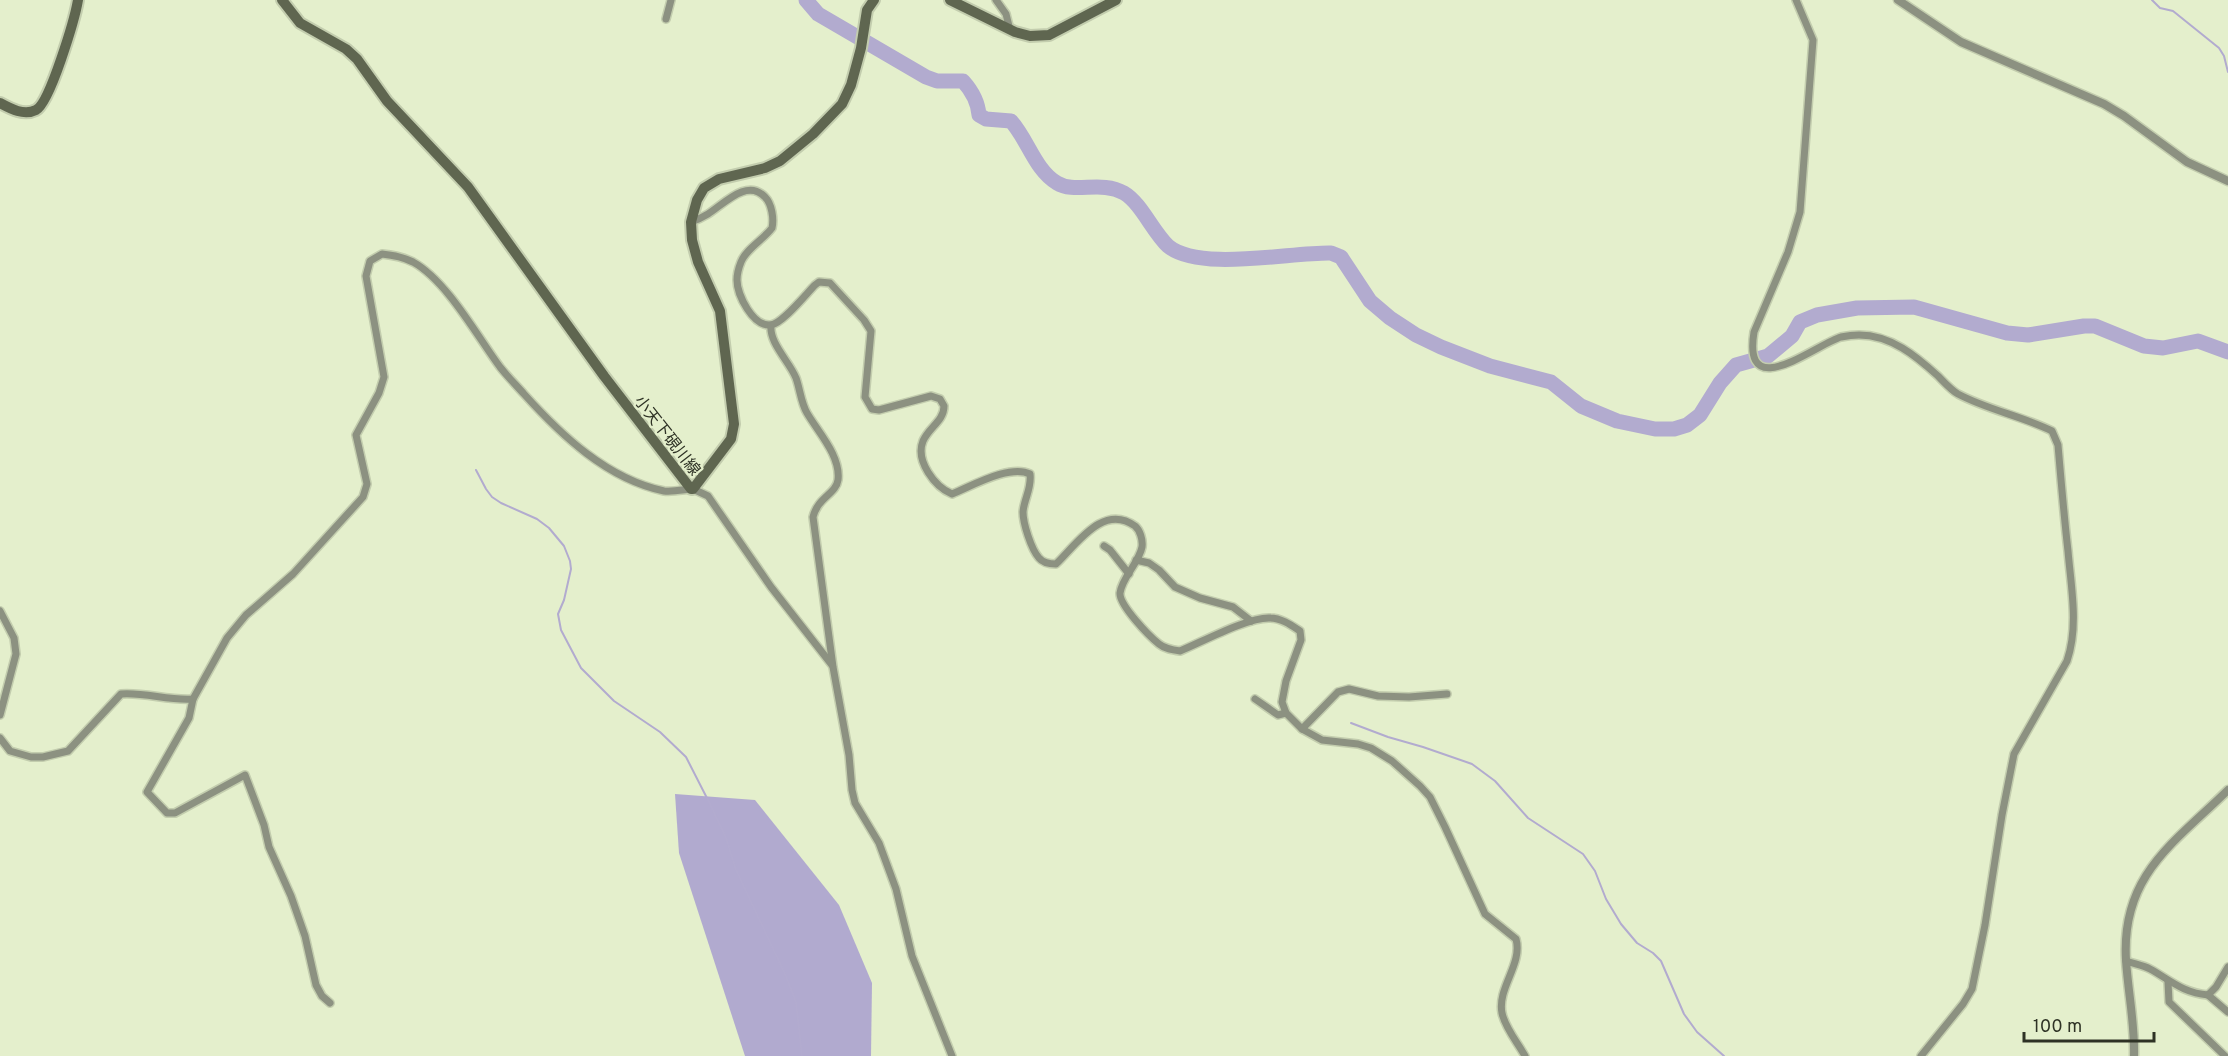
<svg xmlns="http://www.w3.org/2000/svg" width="2228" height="1056" font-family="Overpass,'Noto Sans JP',sans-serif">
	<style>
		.forest { fill: #b1aacf }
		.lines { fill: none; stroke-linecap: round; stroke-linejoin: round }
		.stream { stroke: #b2abcf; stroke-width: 2 }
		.river { stroke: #b2abcf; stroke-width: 15 }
		.minor-casing { stroke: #c3cdae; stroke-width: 10 }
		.tertiary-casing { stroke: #c3cdae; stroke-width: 11 }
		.secondary-casing { stroke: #c3cdae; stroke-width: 14 }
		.minor { stroke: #8c9181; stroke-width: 7 }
		.tertiary { stroke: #8c9181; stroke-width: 8 }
		.secondary { stroke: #5f6650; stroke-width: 10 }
		.labels { text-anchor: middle; stroke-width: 4.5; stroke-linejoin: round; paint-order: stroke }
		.street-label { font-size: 16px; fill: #2e3225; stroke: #e4efcc }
	</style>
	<rect width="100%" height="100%" fill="#e4efcc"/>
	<polygon class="forest" points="675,794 755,800 839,905 872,983 871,1056 745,1056 679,853"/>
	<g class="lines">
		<g class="stream">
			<polyline points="2152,0 2160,8 2173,11 2219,48 2224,56 2228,72"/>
			<polyline points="476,470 486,489 492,497 501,503 537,519 549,528 564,546 570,561 571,569 564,600 558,614 561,630 581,668 614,701 660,732 686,757 711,806 726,838 736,870 785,974 796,1002 802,1056"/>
			<polyline points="1351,723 1388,737 1423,747 1472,764 1495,781 1528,818 1583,854 1595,871 1606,899 1621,924 1637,943 1653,953 1661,961 1684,1014 1697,1032 1724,1056"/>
		</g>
		<path class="river" d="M806,0l12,14 108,63 11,4h26c9,10 15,21 16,34l7,4 25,2c17,19 24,49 46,62 18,11 44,-3 67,10 17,10 29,39 44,53 31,26 123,6 163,7l10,4 29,44 20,17 26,17 25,12 49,19 61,16 30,24 36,15 38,8h19l13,-4 13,-10 20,-32 16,-18 32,-9 24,-20 8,-14 17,-7 40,-7 57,-1 93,26 21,2 56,-9h11l49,20 19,2 35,-7 30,11"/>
		<g class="minor-casing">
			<g id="minor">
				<polyline points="996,0 1006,14 1010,30"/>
				<path d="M1796,0l17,40 -13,172 -12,40 -34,80c-12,73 61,13 87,5 5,-1 13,-2 18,-2 32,0 57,21 79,41 6,6 13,14 20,18 30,16 64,22 94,37l6,14c3,35 6,71 10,106 3,36 11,75 -1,110l-53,93 -12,61 -17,110 -13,64 -9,15 -42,52"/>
				<polyline points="666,19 671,0"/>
				<path d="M691,222c6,-2 12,-5 17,-8 16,-10 39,-36 57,-17 7,7 9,22 7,31 -9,12 -26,21 -31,34 -2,5 -4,13 -4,18 0,15 16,47 34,45 12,-2 35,-31 44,-40l4,-3 11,1 34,37 7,11 -6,66 7,12 7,1 52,-14 9,3 4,7c0,15 -15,21 -21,35 -8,20 12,46 29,53 20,-8 58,-30 78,-20 2,14 -6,25 -7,38 0,11 8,37 16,46 4,5 11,6 17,6 21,-20 47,-61 79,-38 5,4 8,14 7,21 -3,16 -20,30 -22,46 -1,12 29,43 39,51 6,5 13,6 21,7 22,-9 68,-34 90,-33 11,0 21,7 30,13l1,9 -15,41 -4,21 4,11 16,16 20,11 36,4 13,4 21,13 28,25 10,11 15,30 40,87 31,25c7,25 -19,49 -14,74 3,15 16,30 23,43"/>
				<path d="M771,325c-2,18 18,36 25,53 4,11 5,25 11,35 11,19 34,43 31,67 -2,14 -20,17 -25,37l20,150 16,88 3,35 3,13 24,40 17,46 16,67 40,100"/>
				<polyline points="693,489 708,496 771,587 832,665"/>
				<polyline points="1104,546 1110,550 1129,574"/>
				<polyline points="1136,560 1149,563 1159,570 1175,587 1200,598 1233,607 1251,621"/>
				<polyline points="0,611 14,638 16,654 0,715"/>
				<polyline points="1255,699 1278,715 1286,713"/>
				<polyline points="1302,729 1338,692 1349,689 1378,696 1409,697 1447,694"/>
				<path d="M0,738l10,13 21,6h12l25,-6 53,-57c24,-2 48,7 72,5"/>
				<path d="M2126,961c8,3 17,4 24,8 20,11 33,24 58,26l8,-8 12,-20"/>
				<polyline points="2168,982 2169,1002 2225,1056"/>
				<polyline points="2208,995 2228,1012"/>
				<path d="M330,1003l-8,-7 -6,-11 -11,-49 -14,-40 -22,-49 -5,-22 -19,-50 -70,38h-8l-20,-21 42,-74 4,-19 34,-61 19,-23 47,-41 70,-77 4,-13 -11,-49 23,-42 5,-16 -18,-101 4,-15 12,-7c10,1 21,3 31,8 34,19 64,74 87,105 7,9 16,18 24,27 37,41 83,85 140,97 8,1 18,-1 27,-2"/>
			</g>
		</g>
		<g class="tertiary-casing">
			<g id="tertiary">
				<polyline points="1898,0 1961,42 2104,104 2124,116 2187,162 2228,181"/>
				<path d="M2134,1056c1,-32 -6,-64 -8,-96 -5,-85 48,-117 102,-170"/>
			</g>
		</g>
		<g class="secondary-casing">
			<g id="secondary">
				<polyline points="282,0 300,23 346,49 357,59 387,101 468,187 604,376 691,489 693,489 731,439 734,424 720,311 698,262 692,240 691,222 697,200 704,188 719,179 765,168 780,161 813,134 842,104 851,85 861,48 867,10 874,0"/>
				<polyline points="950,0 1015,32 1030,36 1049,35 1116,0"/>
				<path d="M0,103c11,6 24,13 36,7 14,-7 39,-92 42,-110"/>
			</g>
		</g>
		<use href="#minor" class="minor"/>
		<use href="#tertiary" class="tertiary"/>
		<use href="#secondary" class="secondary"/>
	</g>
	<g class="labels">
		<g class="street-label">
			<text transform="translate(668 435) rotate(52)" y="6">小天下硯川線</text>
		</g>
	</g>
	<path d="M2024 1032v9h130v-9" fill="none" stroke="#2e3225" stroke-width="3"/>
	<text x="2033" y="1032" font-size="18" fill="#2e3225" stroke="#e4efcc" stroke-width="4.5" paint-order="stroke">100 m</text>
</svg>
